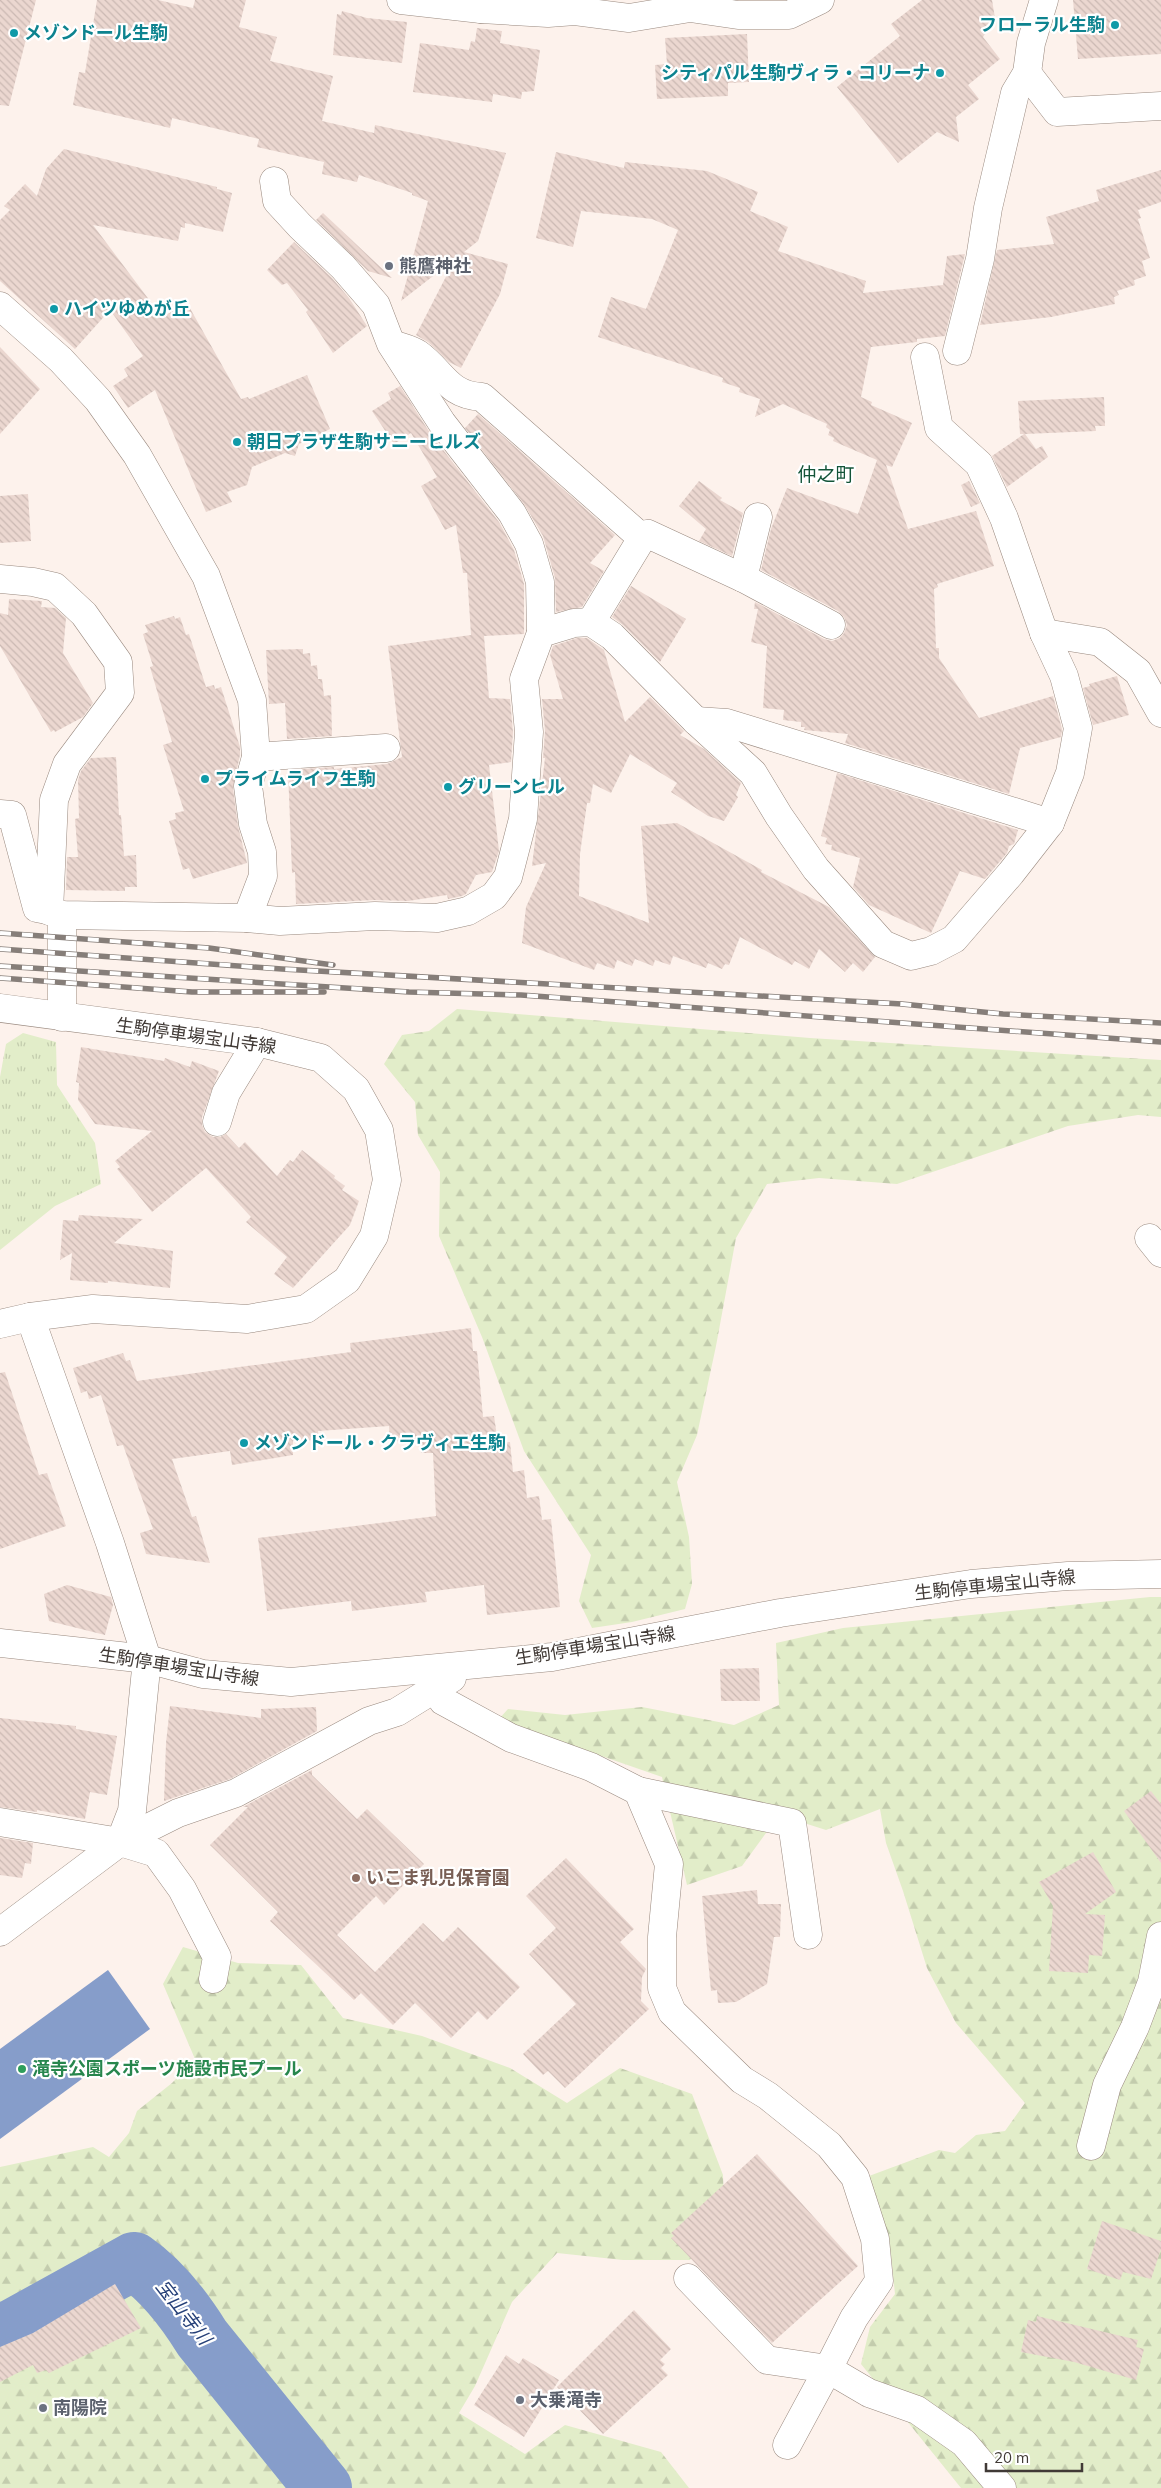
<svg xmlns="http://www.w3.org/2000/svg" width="1161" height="2488" font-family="Mulish,'Noto Sans JP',sans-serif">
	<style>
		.forest { fill: url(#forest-firs) }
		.park { fill: url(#park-tufts) }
		.water { fill: #869dca }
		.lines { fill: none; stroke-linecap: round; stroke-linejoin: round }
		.river { stroke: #869dca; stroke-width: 58 }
		.building { fill: url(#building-back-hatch) }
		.minor-casing { stroke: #99897f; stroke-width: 29 }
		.major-casing { stroke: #99897f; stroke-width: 29 }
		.minor { stroke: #fff; stroke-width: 28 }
		.major { stroke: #fff; stroke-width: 28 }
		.rail-casing { stroke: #867e79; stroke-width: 5.5 }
		.rail { stroke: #fff; stroke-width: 4; stroke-dasharray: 11; stroke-linecap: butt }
		.culture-dot { fill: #0f9aa8; stroke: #fff; stroke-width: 2 }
		.worship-dot { fill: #6b7280; stroke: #fff; stroke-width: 2 }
		.education-dot { fill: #8d6e63; stroke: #fff; stroke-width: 2 }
		.leisure-dot { fill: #2e9e5b; stroke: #fff; stroke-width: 2 }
		.labels { text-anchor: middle; stroke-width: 4.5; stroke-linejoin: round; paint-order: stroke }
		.culture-label { font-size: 18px; font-weight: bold; fill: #0d838f; stroke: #fff; text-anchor: start }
		.worship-label { font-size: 18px; font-weight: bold; fill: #5b616d; stroke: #fff; text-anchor: start }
		.street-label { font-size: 18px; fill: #413a36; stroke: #fff }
		.education-label { font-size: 18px; font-weight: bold; fill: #785e54; stroke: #fff; text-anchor: start }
		.leisure-label { font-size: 18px; font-weight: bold; fill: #27864d; stroke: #fff; text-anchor: start }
		.neighbourhood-label { font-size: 19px; fill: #135438; stroke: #fff }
		.water-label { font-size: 19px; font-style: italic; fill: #264078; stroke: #fff }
	</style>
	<defs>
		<pattern id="forest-firs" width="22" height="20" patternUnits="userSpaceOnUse" patternTransform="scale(1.25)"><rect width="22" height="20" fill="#e2edc9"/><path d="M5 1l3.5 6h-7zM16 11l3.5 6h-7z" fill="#c3ccad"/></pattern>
		<pattern id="park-tufts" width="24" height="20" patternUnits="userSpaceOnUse" patternTransform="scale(1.25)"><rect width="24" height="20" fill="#e2edc9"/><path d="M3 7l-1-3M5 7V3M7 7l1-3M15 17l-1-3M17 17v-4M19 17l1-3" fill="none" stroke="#c3ccad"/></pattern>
		<pattern id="building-back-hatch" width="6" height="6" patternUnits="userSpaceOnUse" patternTransform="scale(1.25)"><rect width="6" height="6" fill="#ebd7d0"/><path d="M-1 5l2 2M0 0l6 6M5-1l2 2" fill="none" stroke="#cbb9b3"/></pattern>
	</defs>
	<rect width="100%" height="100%" fill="#fdf2ec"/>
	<g class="forest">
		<polygon points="457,1009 810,1038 1161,1060 1161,1117 1138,1115 1068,1126 897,1184 819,1178 767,1184 736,1238 716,1346 697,1435 677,1482 689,1537 692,1584 685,1609 632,1622 592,1628 579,1601 591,1555 524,1451 482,1337 439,1236 440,1172 418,1135 415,1102 384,1064 402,1035 429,1031"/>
		<polygon points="1150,1597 1161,1597 1161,2488 961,2488 861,2364 870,2327 895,2294 891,2255 869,2176 939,2150 955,2153 976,2135 1005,2131 1025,2103 956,2023 927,1968 903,1891 886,1843 880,1809 826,1830 779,1815 742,1866 687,1885 662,1777 498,1720 508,1709 565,1715 642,1707 734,1725 779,1705 776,1643 843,1628"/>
		<polygon points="183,1947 238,1963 301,1965 343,2018 422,2036 510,2068 567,2103 620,2068 692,2094 723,2175 724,2208 690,2260 623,2260 557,2253 512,2302 475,2386 459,2413 525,2454 565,2425 661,2452 689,2488 0,2488 0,2167 93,2147 109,2157 129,2133 137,2111 172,2083 195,2059 163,1984"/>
	</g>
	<polygon class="park" points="23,1033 56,1042 57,1085 95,1143 101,1184 55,1206 0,1250 0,1077 6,1044"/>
	<polygon class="water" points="108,1970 150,2029 0,2139 0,2049"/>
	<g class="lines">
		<path class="river" d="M0,2332l13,-4 121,-67c29,20 50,48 68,77l121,150"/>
	</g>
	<g class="building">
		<polygon points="0,0 36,0 9,106 0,105"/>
		<polygon points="97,0 158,0 193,8 195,0 246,0 239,27 277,37 270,61 333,76 322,121 374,133 375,125 506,153 478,241 464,252 508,264 500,294 461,368 449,362 428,342 416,335 455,259 401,301 428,201 412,195 412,193 359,175 357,182 322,174 324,162 257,147 259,139 172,118 170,128 73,105 79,72 85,73"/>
		<polygon points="922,0 992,0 995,18 983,37 1000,59 968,85 979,99 956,117 959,142 937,132 898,163 837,87 900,36 891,24"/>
		<polygon points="1073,0 1161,0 1161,54 1078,59"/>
		<polygon points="342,11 367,18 407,22 402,63 333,55 337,14 341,15"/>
		<polygon points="477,28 502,31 500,43 540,50 534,91 522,92 521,99 493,94 492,102 413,92 420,43 469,50 471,41 475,42"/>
		<polygon points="747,34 749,82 728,83 728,96 657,99 655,65 667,64 665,38"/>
		<polygon points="64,149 217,187 217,189 232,193 223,232 185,223 185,228 181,227 178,241 93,225 162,317 187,303 241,399 248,397 249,399 307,375 330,429 299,444 295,456 285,453 252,467 247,485 227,492 232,502 206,512 155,390 128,408 113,386 128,376 124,369 143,356 110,310 75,349 0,281 0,220 10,210 4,206 25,184 37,196 46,169"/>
		<polygon points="556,152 624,168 625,162 707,171 758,192 750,211 788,227 778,251 866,281 863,293 943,285 947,256 965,254 945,336 917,339 917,342 871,347 861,397 872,402 871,405 912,423 892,467 886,465 908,529 976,511 994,566 937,584 938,587 934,589 936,648 939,648 939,658 979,718 1053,696 1062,729 1061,737 1020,748 1009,794 845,743 848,734 804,730 805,727 801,727 801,722 783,720 784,710 763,708 767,646 751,642 758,609 754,609 755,602 824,639 832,641 840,638 844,633 847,625 844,617 838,611 761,570 771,529 787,488 858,514 877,460 833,441 834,438 828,435 830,430 826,427 827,424 783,404 755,417 760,399 739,392 740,388 722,382 723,378 598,337 611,297 646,309 678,230 652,219 581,211 573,247 536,238"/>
		<polygon points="1161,170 1161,202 1138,210 1141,218 1138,219 1150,258 1142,261 1146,276 1134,280 1135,285 1117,291 1119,295 1114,297 1115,304 1051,317 980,325 997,250 1054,244 1046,217 1099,201 1096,190"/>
		<polygon points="323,213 392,278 368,271 316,220"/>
		<polygon points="294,242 332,278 349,298 367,326 333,353 306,312 308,310 287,283 282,285 267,270"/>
		<polygon points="0,347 40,389 0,434"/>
		<polygon points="400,386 430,433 499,522 514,550 524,584 524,634 484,636 489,698 510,699 513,732 511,762 489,765 499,851 492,872 476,875 466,894 462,896 448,899 447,895 408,901 374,900 296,904 295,872 292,873 288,770 334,767 334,769 387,764 402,757 388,646 471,635 467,573 463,573 456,525 445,530 421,486 437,477 411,433 394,444 372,411 391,399 388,393"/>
		<polygon points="1104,397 1105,426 1095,426 1096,431 1025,434 1036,449 1042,446 1048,457 1007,487 992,456 1024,434 1020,434 1018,401"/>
		<polygon points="478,414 615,535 590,563 604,571 582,607 556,612 555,578 543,536 524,504 465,428"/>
		<polygon points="699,481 722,498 720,500 743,513 732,556 699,541 706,529 679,506"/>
		<polygon points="969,481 980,503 971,507 961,485"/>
		<polygon points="28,494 31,541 0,543 0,496"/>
		<polygon points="631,586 686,619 660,662 623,625 612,617"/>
		<polygon points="9,599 42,601 41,607 55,608 66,618 63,653 93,703 83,717 55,732 54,730 51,732 0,646 0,613 8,615"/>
		<polygon points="174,616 175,619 180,617 186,635 189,634 206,687 214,685 215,689 221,687 240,747 240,755 233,788 238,826 247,863 193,879 189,868 183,870 169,821 176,819 175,813 184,811 163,745 172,742 150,667 153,666 143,634 148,632 145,625"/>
		<polygon points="577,638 587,638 604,650 625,722 650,697 684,731 680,735 704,749 741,783 736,795 738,797 724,821 708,816 671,792 677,783 630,754 611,793 593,784 590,803 587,803 580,854 579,896 649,923 641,826 677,823 762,870 761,872 829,907 875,957 863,972 853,963 845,972 819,949 809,969 795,961 792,965 740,937 729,965 725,964 722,969 708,963 706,968 673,956 670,965 655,960 653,966 635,959 632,966 617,960 614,969 597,963 594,970 522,943 526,907 546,863 532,866 545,758 543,758 545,731 542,699 563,699 550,655 553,646"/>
		<polygon points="303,649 303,654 310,653 311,666 317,665 318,679 322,679 324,696 331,695 332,736 287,739 285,703 269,704 266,650"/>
		<polygon points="1117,676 1129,715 1093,725 1083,688 1090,686 1089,684"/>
		<polygon points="116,757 119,815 121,815 124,856 136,855 137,887 125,887 125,891 66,890 67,857 78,857 75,819 79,818 78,780 81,771 91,758"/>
		<polygon points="837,773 1018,830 1014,844 1009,846 1007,853 985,879 960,871 931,933 869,905 853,887 860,858 831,850 832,845 825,844 827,838 821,836"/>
		<polygon points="81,1047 164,1061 165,1058 190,1067 192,1061 219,1071 202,1117 202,1125 205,1132 213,1137 220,1137 226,1134 239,1148 245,1142 277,1176 290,1160 293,1162 302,1150 335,1176 334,1178 345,1186 342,1190 359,1201 350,1225 293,1288 274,1274 287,1257 246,1222 251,1217 206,1168 152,1212 117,1169 120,1167 115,1161 152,1131 95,1124 78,1100 79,1083 76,1082"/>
		<polygon points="79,1215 143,1219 114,1243 173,1251 170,1288 108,1281 108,1283 70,1280 72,1253 60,1260 63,1220 78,1221"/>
		<polygon points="471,1328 473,1351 477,1351 483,1417 494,1416 498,1443 510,1442 513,1472 524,1470 527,1498 539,1496 542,1520 551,1519 560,1607 487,1615 484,1585 425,1592 427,1602 352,1611 351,1601 267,1611 258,1538 436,1516 433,1453 421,1453 420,1439 390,1442 389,1426 318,1431 319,1440 293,1441 293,1455 232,1465 230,1451 172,1459 192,1517 196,1516 210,1563 146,1554 140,1533 153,1529 123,1445 117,1446 101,1395 89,1399 87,1391 81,1393 73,1368 123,1353 126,1361 130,1360 137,1381 351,1352 350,1343"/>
		<polygon points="5,1372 39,1475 47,1473 66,1526 0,1549 0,1373"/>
		<polygon points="67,1585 111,1597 113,1605 105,1635 49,1621 44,1594"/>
		<polygon points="759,1668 760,1701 721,1701 720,1669"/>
		<polygon points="170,1706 261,1718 261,1709 316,1707 317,1731 230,1779 164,1801 166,1743"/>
		<polygon points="0,1718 76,1726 76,1729 117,1736 107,1795 90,1792 85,1819 37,1810 37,1812 0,1807"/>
		<polygon points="312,1770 312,1775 357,1819 367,1809 424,1864 384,1905 376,1896 337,1935 375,1972 423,1923 443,1942 458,1927 520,1987 487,2020 478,2011 451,2038 415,2003 393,2025 361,1993 354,2000 270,1921 278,1912 210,1845 248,1807 243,1807"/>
		<polygon points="1151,1791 1161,1804 1161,1863 1124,1811"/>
		<polygon points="0,1838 33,1843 31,1864 25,1863 22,1878 0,1875"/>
		<polygon points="1093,1852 1116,1892 1085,1914 1105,1915 1102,1956 1089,1955 1088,1973 1049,1971 1053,1906 1039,1882"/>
		<polygon points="566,1858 634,1929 620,1942 646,1969 642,1977 641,2001 649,2009 565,2088 548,2071 543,2075 523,2054 576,2004 529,1954 556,1928 526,1896"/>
		<polygon points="757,1890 758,1904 781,1904 780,1937 774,1937 767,1984 736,2002 718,2003 717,1990 711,1991 702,1896"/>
		<polygon points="757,2154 858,2266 772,2343 671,2238 674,2236 671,2233"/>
		<polygon points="1102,2221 1161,2241 1161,2249 1151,2279 1123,2272 1120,2280 1087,2269"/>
		<polygon points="115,2284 141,2328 49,2373 46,2370 37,2373 33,2365 0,2382 0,2347 33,2333"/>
		<polygon points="634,2310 671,2349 660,2360 665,2364 661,2368 668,2375 603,2434 557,2387"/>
		<polygon points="1037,2316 1138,2340 1136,2347 1144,2349 1136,2380 1074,2362 1021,2352 1028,2320 1036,2322"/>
		<polygon points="506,2355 519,2364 523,2358 559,2380 524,2437 474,2405"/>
	</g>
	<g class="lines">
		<g class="minor-casing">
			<g id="minor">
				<polyline points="401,0 481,9 492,0"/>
				<polyline points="481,9 548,13 575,11 629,18 690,8 738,15 789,15 820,0"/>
				<polyline points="1027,73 1057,112 1161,106"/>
				<polyline points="274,181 277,201 300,226 343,267 376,305 391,344 442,423 512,513 529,544 540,582 541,633"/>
				<polyline points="0,306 61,360 98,400 137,455 206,576 252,700 256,757 248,786 253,824 262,852 263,876 247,918"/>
				<path d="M392,344c8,3 19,5 26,10 25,18 29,41 64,43l160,141 -51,84"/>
				<polyline points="957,351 980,259 988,208 1015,93 1027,73 1031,43 1044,0"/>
				<polyline points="642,538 648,534 743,578 831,625"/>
				<polyline points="743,578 758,517"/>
				<polyline points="0,579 33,582 55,587 84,614 118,662 120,693 67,764 54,800 49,911 62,915 247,918 280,921 375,916 437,918 468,911 494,896 508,877 523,819 529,732 524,679 541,633 574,623 591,622 612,636 696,721 753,773 779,816 816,869 883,944 911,956 931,951 954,939 1011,873 1050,823 1070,773 1078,728 1064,676 1044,633 1004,518 979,464 939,428 925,357"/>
				<polyline points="1044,633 1100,642 1138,672 1161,713"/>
				<polyline points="696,721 727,723 1050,823"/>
				<polyline points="256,757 386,748"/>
				<polyline points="0,814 12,815 37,908 47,910"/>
				<polyline points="62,1017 62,915"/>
				<polyline points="217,1122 226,1093 257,1042"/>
				<polyline points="1149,1238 1161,1253"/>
				<polyline points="30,1317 110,1543 147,1659 132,1811 120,1842"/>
				<polyline points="438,1687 443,1701 511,1738 591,1767 638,1791 669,1864 662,1937 662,1988 672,2012 742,2080 768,2096 829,2145 855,2177 875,2239 879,2281 854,2318 828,2369 869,2393 917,2410 964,2443 1002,2488"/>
				<polyline points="638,1791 792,1823 808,1935"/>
				<polyline points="0,1822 120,1842 156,1853 182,1889 217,1957 213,1979"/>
				<polyline points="0,1932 120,1842 178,1813 236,1793 369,1721 397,1712 452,1678"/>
				<polyline points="1091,2146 1107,2085 1135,2027 1152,1982 1161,1936"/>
				<polyline points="688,2278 767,2360 828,2369 787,2445"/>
			</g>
		</g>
		<g class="major-casing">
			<g id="major">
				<polyline points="0,1008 257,1042 321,1058 356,1089 379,1130 387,1180 374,1236 347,1280 306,1309 247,1319 93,1309 30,1317 0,1324"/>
				<polyline points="0,1643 147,1659 203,1674 291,1682 552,1657 780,1613 971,1584 1068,1576 1161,1574"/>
			</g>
		</g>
		<use href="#minor" class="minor"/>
		<use href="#major" class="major"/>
		<g class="rail-casing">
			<g id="rail">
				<polyline points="0,933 209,948 333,965"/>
				<polyline points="0,949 282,969 902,1004 1003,1014 1161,1023"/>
				<polyline points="0,966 409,992 521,995 1161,1042"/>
				<polyline points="0,978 192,992 324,992"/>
			</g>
		</g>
		<use href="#rail" class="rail"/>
	</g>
	<g class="culture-dot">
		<circle cx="1115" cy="25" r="5"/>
		<circle cx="14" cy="33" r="5"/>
		<circle cx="940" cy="73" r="5"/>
		<circle cx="54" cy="309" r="5"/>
		<circle cx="237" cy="442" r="5"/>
		<circle cx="205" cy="779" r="5"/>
		<circle cx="448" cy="787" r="5"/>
		<circle cx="244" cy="1443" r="5"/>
	</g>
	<g class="worship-dot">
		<circle cx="389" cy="266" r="5"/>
		<circle cx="520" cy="2400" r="5"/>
		<circle cx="43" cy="2408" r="5"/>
	</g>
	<circle class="education-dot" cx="356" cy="1878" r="5"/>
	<circle class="leisure-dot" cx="22" cy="2069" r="5"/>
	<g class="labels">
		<g class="culture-label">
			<text x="1105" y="31" text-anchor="end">フローラル生駒</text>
			<text x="24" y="39">メゾンドール生駒</text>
			<text x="930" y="79" text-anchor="end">シティパル生駒ヴィラ・コリーナ</text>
			<text x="64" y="315">ハイツゆめが丘</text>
			<text x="247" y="448">朝日プラザ生駒サニーヒルズ</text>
			<text x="215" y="785">プライムライフ生駒</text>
			<text x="458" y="793">グリーンヒル</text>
			<text x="254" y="1449">メゾンドール・クラヴィエ生駒</text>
		</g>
		<g class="worship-label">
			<text x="399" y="272">熊鷹神社</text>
			<text x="530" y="2406">大乗滝寺</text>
			<text x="53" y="2414">南陽院</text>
		</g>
		<g class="street-label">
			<text transform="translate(196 1036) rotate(8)" y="6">生駒停車場宝山寺線</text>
			<text transform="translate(995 1585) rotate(-6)" y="6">生駒停車場宝山寺線</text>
			<text transform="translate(595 1646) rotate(-9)" y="6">生駒停車場宝山寺線</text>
			<text transform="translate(179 1667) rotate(9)" y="6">生駒停車場宝山寺線</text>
		</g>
		<g class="education-label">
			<text x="366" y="1884">いこま乳児保育園</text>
		</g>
		<g class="leisure-label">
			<text x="32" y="2075">滝寺公園スポーツ施設市民プール</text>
		</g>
		<g class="neighbourhood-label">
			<text x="826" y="481">仲之町</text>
		</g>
		<g class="water-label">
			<text transform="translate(184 2312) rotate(52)" y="7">宝山寺川</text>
		</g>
	</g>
	<path d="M986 2463v8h96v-8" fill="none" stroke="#413a36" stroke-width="2.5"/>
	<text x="994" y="2463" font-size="15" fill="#413a36" stroke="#ffffff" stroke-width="4" paint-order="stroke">20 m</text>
</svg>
